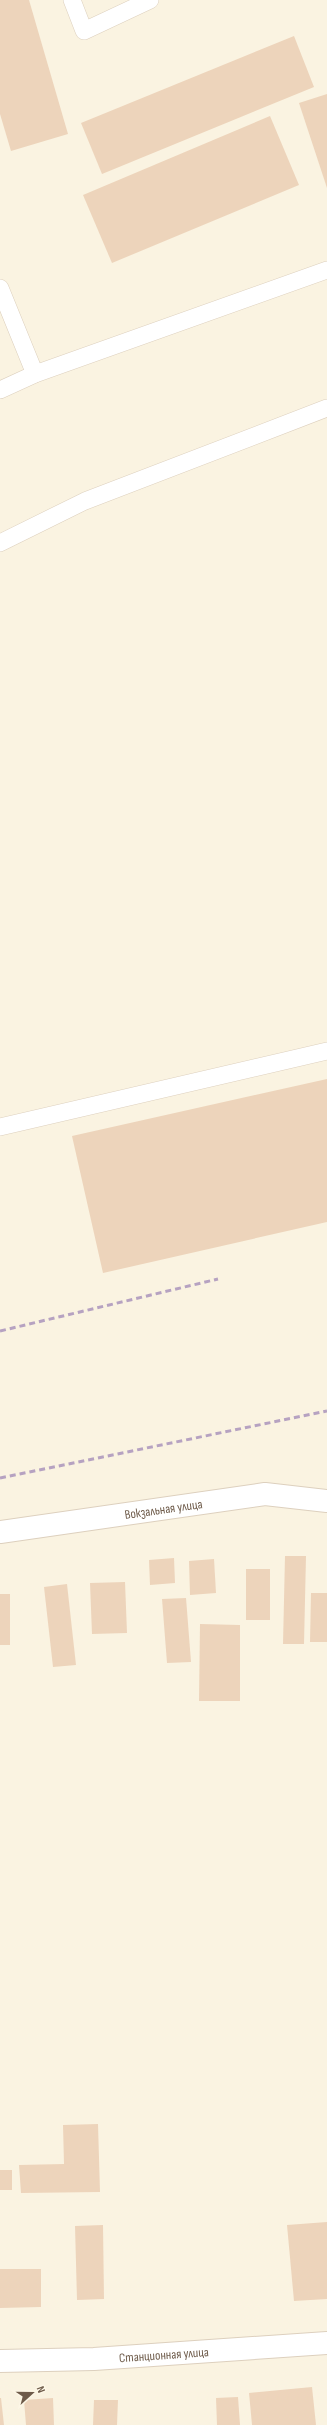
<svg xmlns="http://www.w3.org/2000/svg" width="327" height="2425" font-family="'Sofia Sans Condensed',sans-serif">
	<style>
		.building { fill: #edd4bb }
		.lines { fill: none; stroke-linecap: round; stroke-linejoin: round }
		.service-casing { stroke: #ddd0be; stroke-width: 18 }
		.minor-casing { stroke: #ddd0be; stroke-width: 24 }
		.service { stroke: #fff; stroke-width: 17 }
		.minor { stroke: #fff; stroke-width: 22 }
		.rail { stroke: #b6a2c1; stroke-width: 3; stroke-dasharray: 6 4; stroke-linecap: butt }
		.labels { text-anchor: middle; stroke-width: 3; stroke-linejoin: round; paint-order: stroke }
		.street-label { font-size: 13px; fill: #6e5b4a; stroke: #fdf7e6 }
	</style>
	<rect width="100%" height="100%" fill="#faf3e1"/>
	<g class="building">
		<polygon points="0,0 29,0 68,134 11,151 0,114"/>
		<polygon points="294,36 314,87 102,174 81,123"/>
		<polygon points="327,94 327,188 299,103"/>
		<polygon points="270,116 299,185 112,263 83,195"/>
		<polygon points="327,1079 327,1222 103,1273 72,1136"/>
		<polygon points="285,1556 306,1556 304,1644 283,1644"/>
		<polygon points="174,1558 175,1583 150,1585 149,1560"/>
		<polygon points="214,1559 216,1593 190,1595 189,1561"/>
		<rect x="246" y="1569" width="24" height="51"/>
		<polygon points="125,1582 127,1633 92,1634 90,1583"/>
		<polygon points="67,1584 76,1665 53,1667 44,1587"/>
		<polygon points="311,1593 327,1593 327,1642 310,1642"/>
		<rect x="0" y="1594" width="10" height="51"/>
		<polygon points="186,1598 191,1662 167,1663 162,1599"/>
		<polygon points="200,1624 240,1625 240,1701 199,1701"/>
		<polygon points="98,2124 100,2192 21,2193 19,2165 64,2164 63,2125"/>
		<rect x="0" y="2170" width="12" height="20"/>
		<polygon points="327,2222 327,2299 294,2301 287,2225"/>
		<polygon points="103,2225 104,2299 77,2300 75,2226"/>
		<polygon points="0,2269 41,2269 41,2307 0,2308"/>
		<polygon points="312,2387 316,2425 252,2425 249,2393"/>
		<polygon points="238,2397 240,2425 217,2425 216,2398"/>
		<polygon points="0,2398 1,2398 4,2425 0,2425"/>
		<polygon points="53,2398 54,2425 26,2425 24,2400"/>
		<polygon points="94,2400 118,2400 117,2425 93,2425"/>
	</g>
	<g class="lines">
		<g class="service-casing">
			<g id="service">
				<polyline points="72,0 84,31 150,0"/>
				<polyline points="0,288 35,374"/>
				<polyline points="0,390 35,374 327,270"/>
				<polyline points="0,543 85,501 327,408"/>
				<polyline points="0,1127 327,1051"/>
			</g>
		</g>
		<g class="minor-casing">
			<g id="minor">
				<path id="s1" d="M0,1532l265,-38 62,7"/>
				<path id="s2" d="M0,2361l94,-2 233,-16"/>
			</g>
		</g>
		<use href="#service" class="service"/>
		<use href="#minor" class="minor"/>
		<g class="rail">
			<polyline points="0,1331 218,1279"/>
			<polyline points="0,1478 327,1411"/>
		</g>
	</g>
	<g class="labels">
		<g class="street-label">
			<text dy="5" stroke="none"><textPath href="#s1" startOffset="165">Вокзальная улица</textPath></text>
			<text dy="5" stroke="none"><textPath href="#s2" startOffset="164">Станционная улица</textPath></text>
		</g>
	</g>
	<g transform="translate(32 2393) rotate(69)" stroke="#fdf7e6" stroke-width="3" paint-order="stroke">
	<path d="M0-3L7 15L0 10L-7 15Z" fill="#6e5b4a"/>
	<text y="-6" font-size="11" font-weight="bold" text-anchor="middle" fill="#6e5b4a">N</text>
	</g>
</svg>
